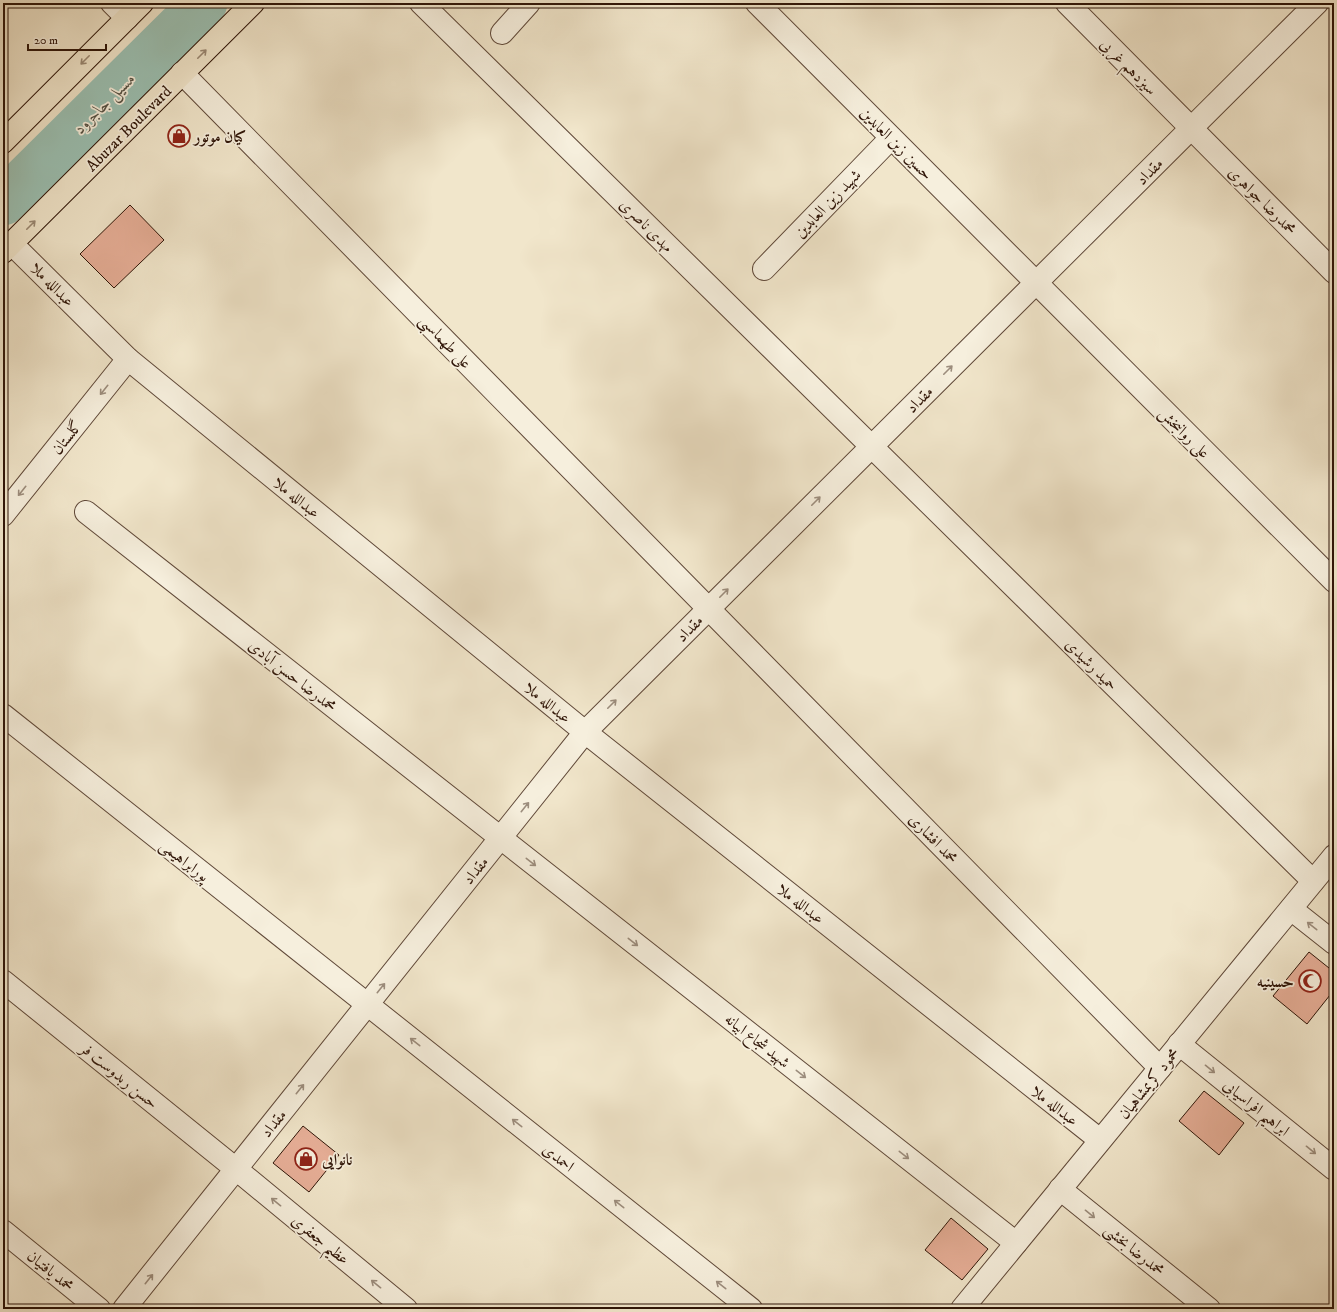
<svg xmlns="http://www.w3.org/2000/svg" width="1337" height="1312" font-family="'IM FELL DW Pica',Amiri,serif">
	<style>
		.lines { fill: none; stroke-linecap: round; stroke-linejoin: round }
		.river { stroke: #9bc0b2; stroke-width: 47 }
		.building { fill: #e7af98; stroke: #2f1508 }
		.minor-casing { stroke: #604939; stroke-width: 24 }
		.major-casing { stroke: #2f1508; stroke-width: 24 }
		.minor { stroke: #f6efdd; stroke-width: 22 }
		.major { stroke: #f1e6cb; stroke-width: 22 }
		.oneway { stroke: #9a8873 }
		.oneway2 { stroke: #9c8d7d }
		.labels { text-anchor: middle; stroke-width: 3.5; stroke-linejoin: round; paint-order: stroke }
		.street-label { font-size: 16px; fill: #2f1508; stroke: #f6efdd }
		.poi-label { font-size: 16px; font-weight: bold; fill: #2f1508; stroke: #f6efdd; text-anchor: start }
		.water-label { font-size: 17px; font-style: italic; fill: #555144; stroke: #f6efdd }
	</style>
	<rect width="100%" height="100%" fill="#f1e6cb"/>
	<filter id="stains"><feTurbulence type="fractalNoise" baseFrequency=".005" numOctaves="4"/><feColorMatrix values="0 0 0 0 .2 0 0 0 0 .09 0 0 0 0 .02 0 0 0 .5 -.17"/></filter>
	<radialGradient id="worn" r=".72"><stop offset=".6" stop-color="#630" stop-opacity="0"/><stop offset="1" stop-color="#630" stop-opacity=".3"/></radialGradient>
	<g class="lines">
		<polyline class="river" points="3,202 204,3"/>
	</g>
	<g class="building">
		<polygon points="130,205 164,240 114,288 80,254"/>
		<polygon points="1309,952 1334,972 1334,990 1307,1024 1273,996"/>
		<polygon points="1204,1091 1244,1123 1219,1155 1179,1121"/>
		<polygon points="303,1126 339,1155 309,1192 273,1163"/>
		<polygon points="951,1218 988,1249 962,1280 925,1250"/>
	</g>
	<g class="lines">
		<g class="minor-casing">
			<g id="minor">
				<polyline points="112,3 127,18"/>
				<polyline points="421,3 1313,881"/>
				<polyline points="757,3 1334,581"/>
				<polyline points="1067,3 1334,272"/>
				<polyline points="502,33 529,3"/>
				<polyline points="182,73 1160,1068"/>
				<polyline points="12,244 128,359 585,732 1100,1140"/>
				<polyline points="764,269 891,138"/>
				<polyline points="86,512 1016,1243"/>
				<polyline points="3,515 128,359"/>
				<polyline points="3,715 751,1309"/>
				<polyline points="1291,909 1334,943"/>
				<polyline points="3,981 236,1169 406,1309"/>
				<polyline points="1179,1044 1334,1169"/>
				<polyline points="1060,1189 1209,1309"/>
				<polyline points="3,1231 99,1309"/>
				<polyline points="124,1309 585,732 1317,3"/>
				<polyline points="962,1309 1334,856"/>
			</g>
		</g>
		<g class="major-casing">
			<g id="major">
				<polyline points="3,142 142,3"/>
				<polyline points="3,252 253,3"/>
			</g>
		</g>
		<use href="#minor" class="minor"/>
		<use href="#major" class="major"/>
	</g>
	<defs><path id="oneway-shaft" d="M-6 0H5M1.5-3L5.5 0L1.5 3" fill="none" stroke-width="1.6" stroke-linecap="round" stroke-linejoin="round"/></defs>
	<g class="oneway">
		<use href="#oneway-shaft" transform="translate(202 54) rotate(-45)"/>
		<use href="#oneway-shaft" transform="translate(85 60) rotate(135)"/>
		<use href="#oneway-shaft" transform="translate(31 225) rotate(-45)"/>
	</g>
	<g class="oneway2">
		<use href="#oneway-shaft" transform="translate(948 370) rotate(-45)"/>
		<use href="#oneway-shaft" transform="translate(104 390) rotate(129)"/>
		<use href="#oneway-shaft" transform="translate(22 491) rotate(129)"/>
		<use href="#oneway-shaft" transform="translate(816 501) rotate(-45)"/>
		<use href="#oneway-shaft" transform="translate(724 593) rotate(-45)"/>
		<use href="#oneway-shaft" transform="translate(612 704) rotate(-45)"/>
		<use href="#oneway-shaft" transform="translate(525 807) rotate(-51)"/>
		<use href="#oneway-shaft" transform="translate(531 862) rotate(38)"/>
		<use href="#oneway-shaft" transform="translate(1312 926) rotate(-142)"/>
		<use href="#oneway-shaft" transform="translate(633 942) rotate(38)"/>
		<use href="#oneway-shaft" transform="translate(381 988) rotate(-51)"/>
		<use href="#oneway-shaft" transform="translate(415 1042) rotate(-142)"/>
		<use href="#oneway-shaft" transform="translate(1210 1069) rotate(39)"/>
		<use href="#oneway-shaft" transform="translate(801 1074) rotate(38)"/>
		<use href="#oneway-shaft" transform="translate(300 1089) rotate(-51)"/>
		<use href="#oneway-shaft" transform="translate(517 1123) rotate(-142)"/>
		<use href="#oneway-shaft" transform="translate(1311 1150) rotate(39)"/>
		<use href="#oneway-shaft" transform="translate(904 1155) rotate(38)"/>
		<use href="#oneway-shaft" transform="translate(276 1202) rotate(-141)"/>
		<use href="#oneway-shaft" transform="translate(619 1204) rotate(-142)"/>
		<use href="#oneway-shaft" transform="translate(1090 1214) rotate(39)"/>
		<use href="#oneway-shaft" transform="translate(149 1279) rotate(-51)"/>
		<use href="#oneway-shaft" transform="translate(376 1284) rotate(-141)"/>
		<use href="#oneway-shaft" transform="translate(721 1285) rotate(-142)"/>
	</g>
	<defs>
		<g id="shop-ring" transform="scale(1.15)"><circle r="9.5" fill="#f6efdd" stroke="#8f2418" stroke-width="1.5"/><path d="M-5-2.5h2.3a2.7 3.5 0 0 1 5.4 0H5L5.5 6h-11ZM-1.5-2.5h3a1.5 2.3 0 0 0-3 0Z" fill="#8f2418"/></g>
		<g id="mosque-ring" transform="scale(1.15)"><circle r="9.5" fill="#f6efdd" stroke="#8f2418" stroke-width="1.5"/><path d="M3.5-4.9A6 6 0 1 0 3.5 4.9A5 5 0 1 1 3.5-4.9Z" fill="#8f2418"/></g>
	</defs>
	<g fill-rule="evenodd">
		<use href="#shop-ring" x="179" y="136"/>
		<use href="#mosque-ring" x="1310" y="981"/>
		<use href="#shop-ring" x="306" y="1159"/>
	</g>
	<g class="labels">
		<g class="street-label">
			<text transform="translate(1129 66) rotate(45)" y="6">سیزدهم غربی</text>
			<text transform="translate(128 128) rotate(-45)" y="6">Abuzar Boulevard</text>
			<text transform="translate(897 143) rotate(45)" y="6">حسین زین العابدین</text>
			<text transform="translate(1149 171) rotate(-45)" y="6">مقداد</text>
			<text transform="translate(1263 200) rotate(45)" y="6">محمدرضا جواهری</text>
			<text transform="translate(827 203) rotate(-46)" y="6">شهید زین العابدین</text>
			<text transform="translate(647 225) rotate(45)" y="6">مهدی ناصری</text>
			<text transform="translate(53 284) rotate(45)" y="6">عبدالله ملا</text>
			<text transform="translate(446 341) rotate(46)" y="6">علی طهماسبی</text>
			<text transform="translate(919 399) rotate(-45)" y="6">مقداد</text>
			<text transform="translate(1185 432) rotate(45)" y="6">علی روانبخش</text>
			<text transform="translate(66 437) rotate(-51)" y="6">گلستان</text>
			<text transform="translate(297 497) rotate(39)" y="6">عبدالله ملا</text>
			<text transform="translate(689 628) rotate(-45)" y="6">مقداد</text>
			<text transform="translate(1092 664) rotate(45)" y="6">حمید رشیدی</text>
			<text transform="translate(293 675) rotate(38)" y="6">محمدرضا حسن آبادی</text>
			<text transform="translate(548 702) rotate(39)" y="6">عبدالله ملا</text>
			<text transform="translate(934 838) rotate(46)" y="6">محمد افشاری</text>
			<text transform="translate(185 860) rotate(38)" y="6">پورابراهیمی</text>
			<text transform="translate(475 870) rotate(-51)" y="6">مقداد</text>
			<text transform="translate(801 903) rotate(38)" y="6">عبدالله ملا</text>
			<text transform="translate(758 1040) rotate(38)" y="6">شهید شجاع ابیانه</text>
			<text transform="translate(120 1075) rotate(39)" y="6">حسن ربدوست فر</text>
			<text transform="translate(1148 1083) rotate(-51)" y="6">محمود کریمشاهیان</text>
			<text transform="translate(1055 1105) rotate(38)" y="6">عبدالله ملا</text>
			<text transform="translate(1257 1107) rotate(39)" y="6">ابراهیم افراسیابی</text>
			<text transform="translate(273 1123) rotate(-51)" y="6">مقداد</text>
			<text transform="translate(559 1157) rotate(38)" y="6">احمدی</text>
			<text transform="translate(321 1239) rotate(39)" y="6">عظیم جعفری</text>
			<text transform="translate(1135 1249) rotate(39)" y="6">محمدرضا بخشی</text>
			<text transform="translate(51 1270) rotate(39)" y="6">محمد یافتیان</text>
		</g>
		<g class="poi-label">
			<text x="194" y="142">کیان موتور</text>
			<text x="1294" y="987" text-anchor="end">حسینیه</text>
			<text x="322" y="1165">نانوایی</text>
		</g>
		<g class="water-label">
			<text transform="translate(104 103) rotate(-45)" y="6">مسیل جاجرود</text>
		</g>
	</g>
	<rect width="1337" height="1312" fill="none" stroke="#f1e6cb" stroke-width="16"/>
	<rect x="4" y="4" width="1329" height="1304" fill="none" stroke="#2f1508" stroke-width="2"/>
	<rect x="8" y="8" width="1321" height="1296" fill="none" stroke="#2f1508"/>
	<path d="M28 44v6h78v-6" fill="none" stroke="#2f1508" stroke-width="2"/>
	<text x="34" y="44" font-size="12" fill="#2f1508" stroke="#f6efdd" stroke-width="3" paint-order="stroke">20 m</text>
	<rect width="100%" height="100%" filter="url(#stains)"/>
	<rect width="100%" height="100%" fill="url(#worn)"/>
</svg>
